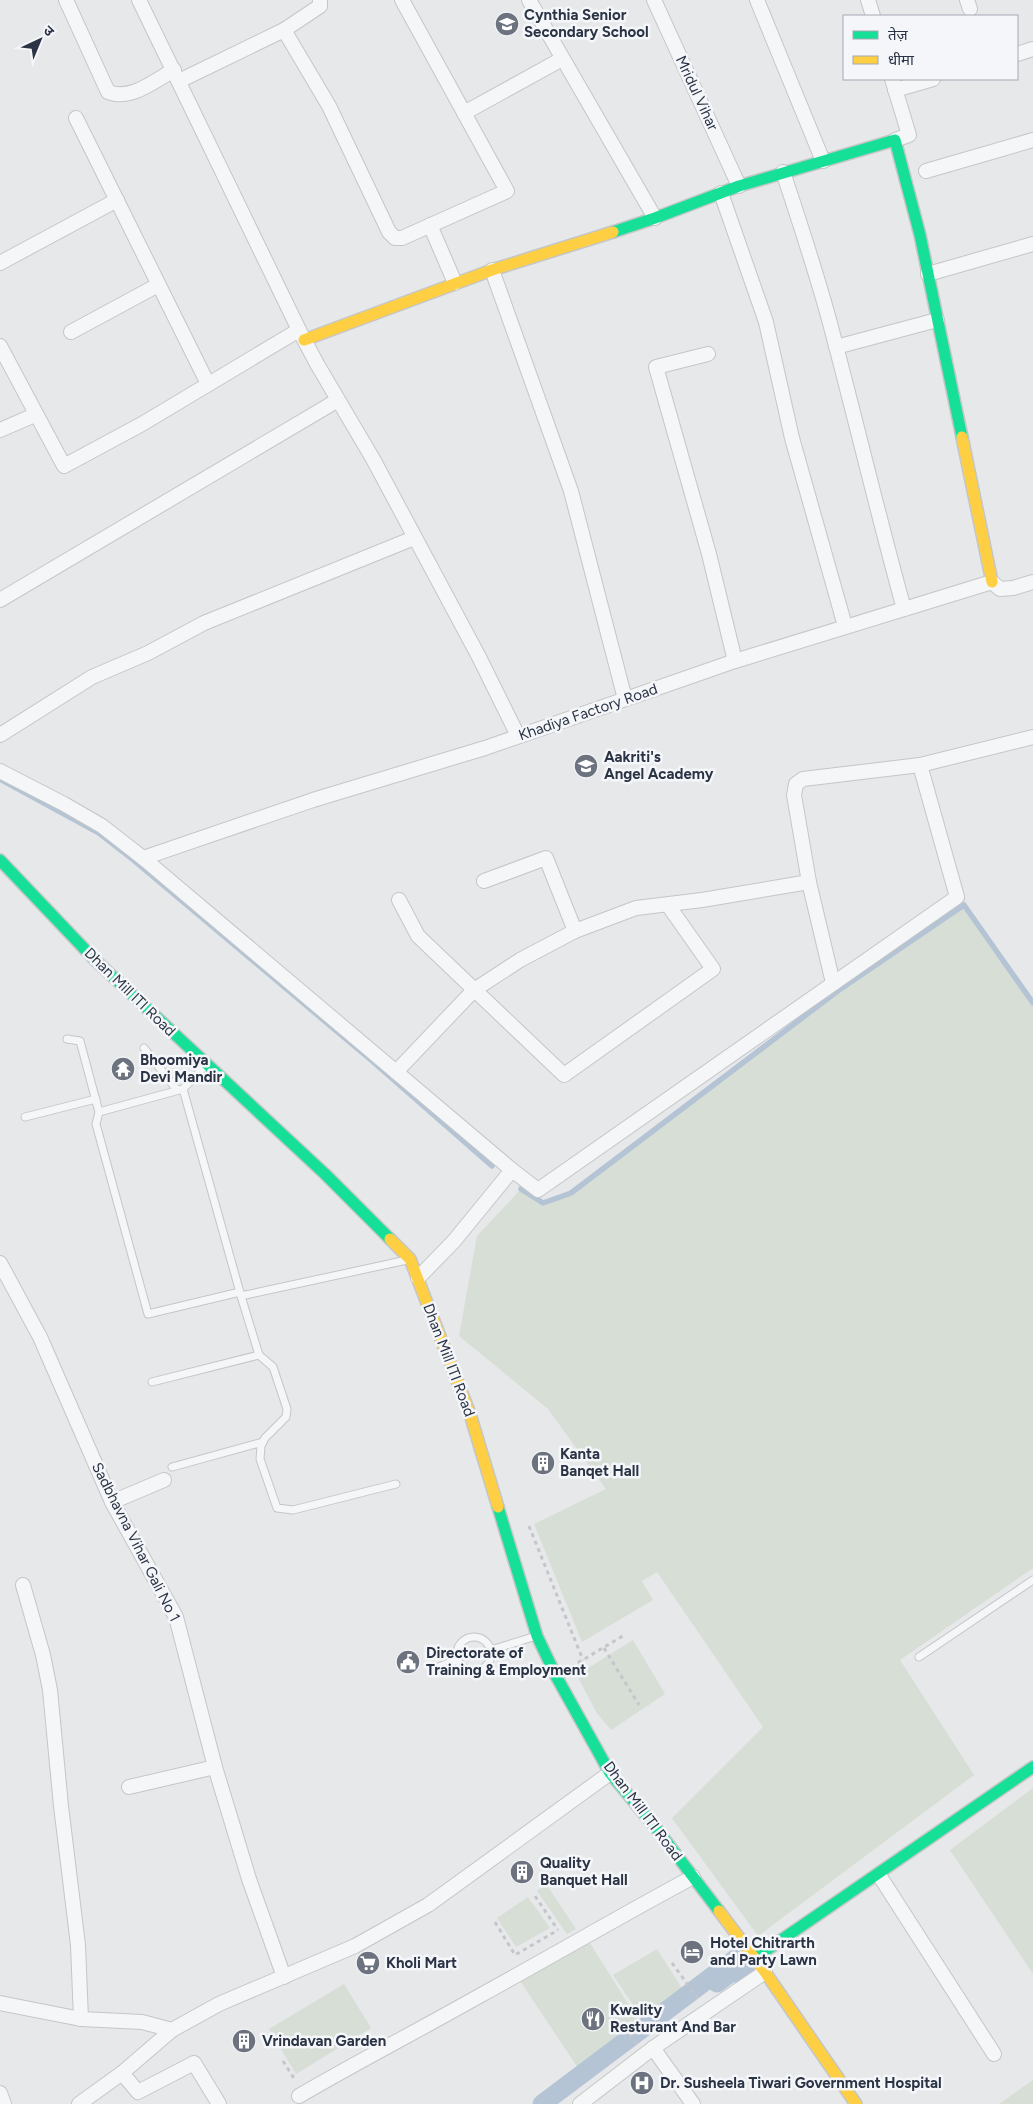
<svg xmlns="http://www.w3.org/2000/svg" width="1033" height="2104" font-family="Figtree,'Noto Sans Devanagari',sans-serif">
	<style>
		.green { fill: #d6ded6 }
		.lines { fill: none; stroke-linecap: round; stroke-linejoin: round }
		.stream { stroke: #b4c4d5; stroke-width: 5.5 }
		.canal { stroke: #b4c4d5; stroke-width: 19 }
		.lane-casing { stroke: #c4c6c8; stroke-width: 9 }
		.street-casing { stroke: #c4c6c8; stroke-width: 16 }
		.fast-casing { stroke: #c4c6c8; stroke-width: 14 }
		.slow-casing { stroke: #c4c6c8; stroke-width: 14 }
		.path { stroke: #c5c6ca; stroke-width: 3; stroke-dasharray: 4 4; stroke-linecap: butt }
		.lane { stroke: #f5f6f7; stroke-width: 7 }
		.street { stroke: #f5f6f7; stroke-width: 14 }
		.fast { stroke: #16e098; stroke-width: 11 }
		.slow { stroke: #ffcf43; stroke-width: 11 }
		.labels { text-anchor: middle; stroke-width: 5; stroke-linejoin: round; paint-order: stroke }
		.poi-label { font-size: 15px; font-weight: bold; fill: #2b3445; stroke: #f4f6f9; text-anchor: start }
		.street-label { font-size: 15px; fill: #2b3445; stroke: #f4f6f9 }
	</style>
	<rect width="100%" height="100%" fill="#e6e8ea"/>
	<g class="green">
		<polygon points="964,905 1033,1003 1033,1568 900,1660 974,1775 758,1936 672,1818 763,1727 657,1572 642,1581 653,1600 582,1642 534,1524 606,1489 548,1409 459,1336 477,1236 521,1189 543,1203 571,1193 839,990"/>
		<polygon points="633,1640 665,1694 611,1730 596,1712 577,1675"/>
		<polygon points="1033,1788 1033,1974 950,1850"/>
		<polygon points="546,1884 576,1929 567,1934 537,1891"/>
		<polygon points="528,1897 550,1928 516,1947 497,1918"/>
		<polygon points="588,1940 640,2023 578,2068 519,1979"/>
		<polygon points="657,1949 683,1990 642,2018 613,1975"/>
		<polygon points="344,1984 371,2028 296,2074 269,2029"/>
		<polygon points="1033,2080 1033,2104 999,2104"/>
	</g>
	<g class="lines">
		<g class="stream">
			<polyline points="0,779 99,833 131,858 371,1060 492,1166"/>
			<polyline points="521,1189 543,1203 571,1193 839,990 964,905 1033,1003"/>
		</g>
		<g class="canal">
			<polyline points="717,1983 729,1974 745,1971"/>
			<polyline points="542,2104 735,1959"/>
		</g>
		<g class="lane-casing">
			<g id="lane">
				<polyline points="67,1039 80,1041 99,1112 183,1089 206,1065"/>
				<polyline points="144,1048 177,1090"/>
				<polyline points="183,1089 241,1296 407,1260"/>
				<polyline points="99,1112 96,1124 148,1314 240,1292"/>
				<polyline points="25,1117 96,1099"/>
				<polyline points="241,1296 259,1355 273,1367 287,1409 286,1417 265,1438 261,1446 260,1459 277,1508 293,1510 396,1484"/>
				<polyline points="152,1382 259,1355"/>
				<polyline points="172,1467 263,1442"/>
				<circle cx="474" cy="1654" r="17"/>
				<polyline points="491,1650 536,1636"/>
				<polyline points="919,1657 1033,1580"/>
				<polyline points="433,1669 457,1660"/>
			</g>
		</g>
		<g class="street-casing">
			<g id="street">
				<path d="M66,0l42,92c23,9 46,-11 66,-22"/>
				<polyline points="139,0 299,330 317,364 373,459 479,657 518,736"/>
				<polyline points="529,0 655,218"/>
				<polyline points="654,0 739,186"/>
				<polyline points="757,0 823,161"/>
				<polyline points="868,0 873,16"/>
				<polyline points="967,0 970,9"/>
				<polyline points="284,30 320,6 320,0"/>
				<polyline points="1017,54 1033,49"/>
				<polyline points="892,79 909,135 895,140"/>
				<polyline points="179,81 284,30 329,106 389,232 395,238 402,238 507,191 402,0"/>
				<polyline points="895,90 933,79"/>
				<polyline points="464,113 562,59"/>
				<polyline points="76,118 208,384"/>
				<polyline points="926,171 1033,140"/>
				<path d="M783,172c17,51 34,102 48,155 25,94 47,188 73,282"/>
				<polyline points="721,193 766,322 792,438 845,626"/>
				<polyline points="430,225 455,283"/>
				<polyline points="0,263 117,200"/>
				<polyline points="492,270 571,491 625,699"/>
				<polyline points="928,274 1033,244"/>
				<polyline points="71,332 158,285"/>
				<polyline points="0,346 64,466 142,424 299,330"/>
				<polyline points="836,347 937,320"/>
				<polyline points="708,354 656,367 709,554 735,661"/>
				<polyline points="0,430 35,415"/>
				<polyline points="0,600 338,400"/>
				<polyline points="0,735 92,677 148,653 204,623 414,538"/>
				<polyline points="0,771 64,804 102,826 143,858 512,1170 454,1241 418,1278"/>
				<polyline points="143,858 313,800 485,748 735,661 992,582 1000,589 1013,588 1033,582"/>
				<polyline points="484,881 546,858 575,931"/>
				<polyline points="399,900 418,936 564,1075 713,969 668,905"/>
				<polyline points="833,983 809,882 794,795 796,784 803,779 920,765 1033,737"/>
				<polyline points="396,1072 474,990 520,960 575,931 636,908 702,900 809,882"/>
				<polyline points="512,1170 538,1190 957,897 920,765"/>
				<polyline points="0,1263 40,1337 112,1502 176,1617 215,1767 249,1879 284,1977"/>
				<polyline points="112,1502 164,1480"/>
				<polyline points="23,1585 43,1655 50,1690 61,1806 78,1945 81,2019"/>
				<polyline points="129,1787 215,1767"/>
				<polyline points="879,1875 994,2054"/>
				<polyline points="0,2003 81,2019 142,2022 172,2030"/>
				<polyline points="653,2048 693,2104"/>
				<polyline points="122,2073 138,2092 194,2063 219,2104"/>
				<polyline points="0,2093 4,2104"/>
				<path d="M299,2096c60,-35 122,-67 182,-101 71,-39 141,-80 212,-118"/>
				<polyline points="79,2104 122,2073 172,2030 219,2004 355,1946 428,1905 610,1773"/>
				<polyline points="580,2104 653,2048 765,1972"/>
			</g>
		</g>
		<g class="fast-casing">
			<g id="fast">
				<polyline points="613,232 655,218 739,186 895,140 920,235 962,437"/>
				<polyline points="0,860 95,960 325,1174 390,1239"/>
				<polyline points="498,1507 537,1636 556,1676 610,1773 656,1828 719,1911"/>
				<polyline points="755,1958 1033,1767"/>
			</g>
		</g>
		<g class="slow-casing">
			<g id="slow">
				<polyline points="304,340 492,270 613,232"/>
				<polyline points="962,437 992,582"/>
				<polyline points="390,1239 410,1259 470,1414 498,1507"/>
				<polyline points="719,1911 765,1972 856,2104"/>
			</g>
		</g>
		<g class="path">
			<polyline points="529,1526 583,1660"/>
			<polyline points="604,1648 639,1705"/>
			<polyline points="571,1667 626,1634"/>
			<polyline points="535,1896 558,1930"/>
			<polyline points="495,1922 515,1955 558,1930"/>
			<polyline points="672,1963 699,2000"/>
			<polyline points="619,2022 637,2044"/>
			<polyline points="283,2061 295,2080"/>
		</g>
		<use href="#lane" class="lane"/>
		<use href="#street" class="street"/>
		<use href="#fast" class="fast"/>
		<use href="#slow" class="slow"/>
	</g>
	<defs>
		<g id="school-disc" transform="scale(1.25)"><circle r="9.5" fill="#6c737f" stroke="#f4f6f9"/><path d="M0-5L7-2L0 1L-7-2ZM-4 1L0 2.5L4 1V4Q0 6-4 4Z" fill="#fff"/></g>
		<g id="temple-disc" transform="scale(1.25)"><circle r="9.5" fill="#6c737f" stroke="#f4f6f9"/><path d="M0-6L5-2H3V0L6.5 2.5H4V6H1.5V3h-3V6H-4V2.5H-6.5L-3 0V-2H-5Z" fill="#fff"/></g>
		<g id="building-disc" transform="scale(1.25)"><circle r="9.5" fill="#6c737f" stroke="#f4f6f9"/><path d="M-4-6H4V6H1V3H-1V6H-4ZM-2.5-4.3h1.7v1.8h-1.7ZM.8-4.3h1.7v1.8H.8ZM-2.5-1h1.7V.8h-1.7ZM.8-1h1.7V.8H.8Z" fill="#fff"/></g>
		<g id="civic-disc" transform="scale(1.25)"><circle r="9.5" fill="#6c737f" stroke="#f4f6f9"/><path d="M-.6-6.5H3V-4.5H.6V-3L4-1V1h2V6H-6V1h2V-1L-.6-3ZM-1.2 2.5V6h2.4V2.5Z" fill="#fff"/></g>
		<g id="hotel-disc" transform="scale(1.25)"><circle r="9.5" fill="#6c737f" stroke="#f4f6f9"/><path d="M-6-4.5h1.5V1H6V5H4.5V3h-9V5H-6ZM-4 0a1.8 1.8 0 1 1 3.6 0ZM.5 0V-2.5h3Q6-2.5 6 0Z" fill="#fff"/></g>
		<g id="supermarket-disc" transform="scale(1.25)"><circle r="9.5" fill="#6c737f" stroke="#f4f6f9"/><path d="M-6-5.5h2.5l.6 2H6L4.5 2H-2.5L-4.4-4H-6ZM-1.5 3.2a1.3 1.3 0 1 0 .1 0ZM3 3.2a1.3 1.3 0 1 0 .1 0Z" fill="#fff"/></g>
		<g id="restaurant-disc" transform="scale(1.25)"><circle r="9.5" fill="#6c737f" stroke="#f4f6f9"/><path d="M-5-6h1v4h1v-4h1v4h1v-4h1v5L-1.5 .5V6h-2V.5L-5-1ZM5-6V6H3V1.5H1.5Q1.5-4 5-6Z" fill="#fff"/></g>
		<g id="hospital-disc" transform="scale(1.25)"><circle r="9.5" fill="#6c737f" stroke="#f4f6f9"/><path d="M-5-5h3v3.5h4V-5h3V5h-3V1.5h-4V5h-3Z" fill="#fff"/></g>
	</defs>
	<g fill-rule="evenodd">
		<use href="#school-disc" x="507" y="24"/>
		<use href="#school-disc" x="586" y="766"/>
		<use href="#temple-disc" x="123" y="1069"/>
		<use href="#building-disc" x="543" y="1463"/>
		<use href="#civic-disc" x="408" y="1662"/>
		<use href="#building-disc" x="522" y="1872"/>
		<use href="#hotel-disc" x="692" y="1952"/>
		<use href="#supermarket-disc" x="368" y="1963"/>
		<use href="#restaurant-disc" x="593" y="2019"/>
		<use href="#building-disc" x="244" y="2041"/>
		<use href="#hospital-disc" x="642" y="2083"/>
	</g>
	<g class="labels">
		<g class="poi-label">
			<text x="524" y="20">Cynthia Senior<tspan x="524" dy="17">Secondary School</tspan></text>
			<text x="604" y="762">Aakriti's<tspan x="604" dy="17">Angel Academy</tspan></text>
			<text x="140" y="1065">Bhoomiya<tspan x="140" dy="17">Devi Mandir</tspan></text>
			<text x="560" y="1459">Kanta<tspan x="560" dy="17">Banqet Hall</tspan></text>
			<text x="426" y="1658">Directorate of<tspan x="426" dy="17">Training &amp; Employment</tspan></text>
			<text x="540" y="1868">Quality<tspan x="540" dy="17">Banquet Hall</tspan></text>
			<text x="710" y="1948">Hotel Chitrarth<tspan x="710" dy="17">and Party Lawn</tspan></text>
			<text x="386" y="1968">Kholi Mart</text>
			<text x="610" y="2015">Kwality<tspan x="610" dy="17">Resturant And Bar</tspan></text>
			<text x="262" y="2046">Vrindavan Garden</text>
			<text x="660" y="2088">Dr. Susheela Tiwari Government Hospital</text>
		</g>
		<g class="street-label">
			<text transform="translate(697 93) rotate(65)" y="5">Mridul Vihar</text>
			<text transform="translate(588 712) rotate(-19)" y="5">Khadiya Factory Road</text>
			<text transform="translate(130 992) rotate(44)" y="5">Dhan Mill ITI Road</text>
			<text transform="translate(449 1360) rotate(69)" y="5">Dhan Mill ITI Road</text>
			<text transform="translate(136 1542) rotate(63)" y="5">Sadbhavna Vihar Gali No 1</text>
			<text transform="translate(643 1811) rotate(53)" y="5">Dhan Mill ITI Road</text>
		</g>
	</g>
	<rect x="843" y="15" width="175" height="65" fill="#f4f6f9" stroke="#a4a8b1"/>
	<rect x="853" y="31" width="25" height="8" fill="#16e098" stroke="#a4a8b1"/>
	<text x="888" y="40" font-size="15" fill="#2b3445">तेज़</text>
	<rect x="853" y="56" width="25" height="8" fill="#ffcf43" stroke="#a4a8b1"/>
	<text x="888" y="65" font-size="15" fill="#2b3445">धीमा</text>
	<g transform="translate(40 40) rotate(44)" stroke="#f4f6f9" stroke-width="4" paint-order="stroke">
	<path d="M0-4L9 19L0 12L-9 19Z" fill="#2b3445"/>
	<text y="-8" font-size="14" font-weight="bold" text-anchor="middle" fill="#2b3445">उ</text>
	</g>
</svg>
